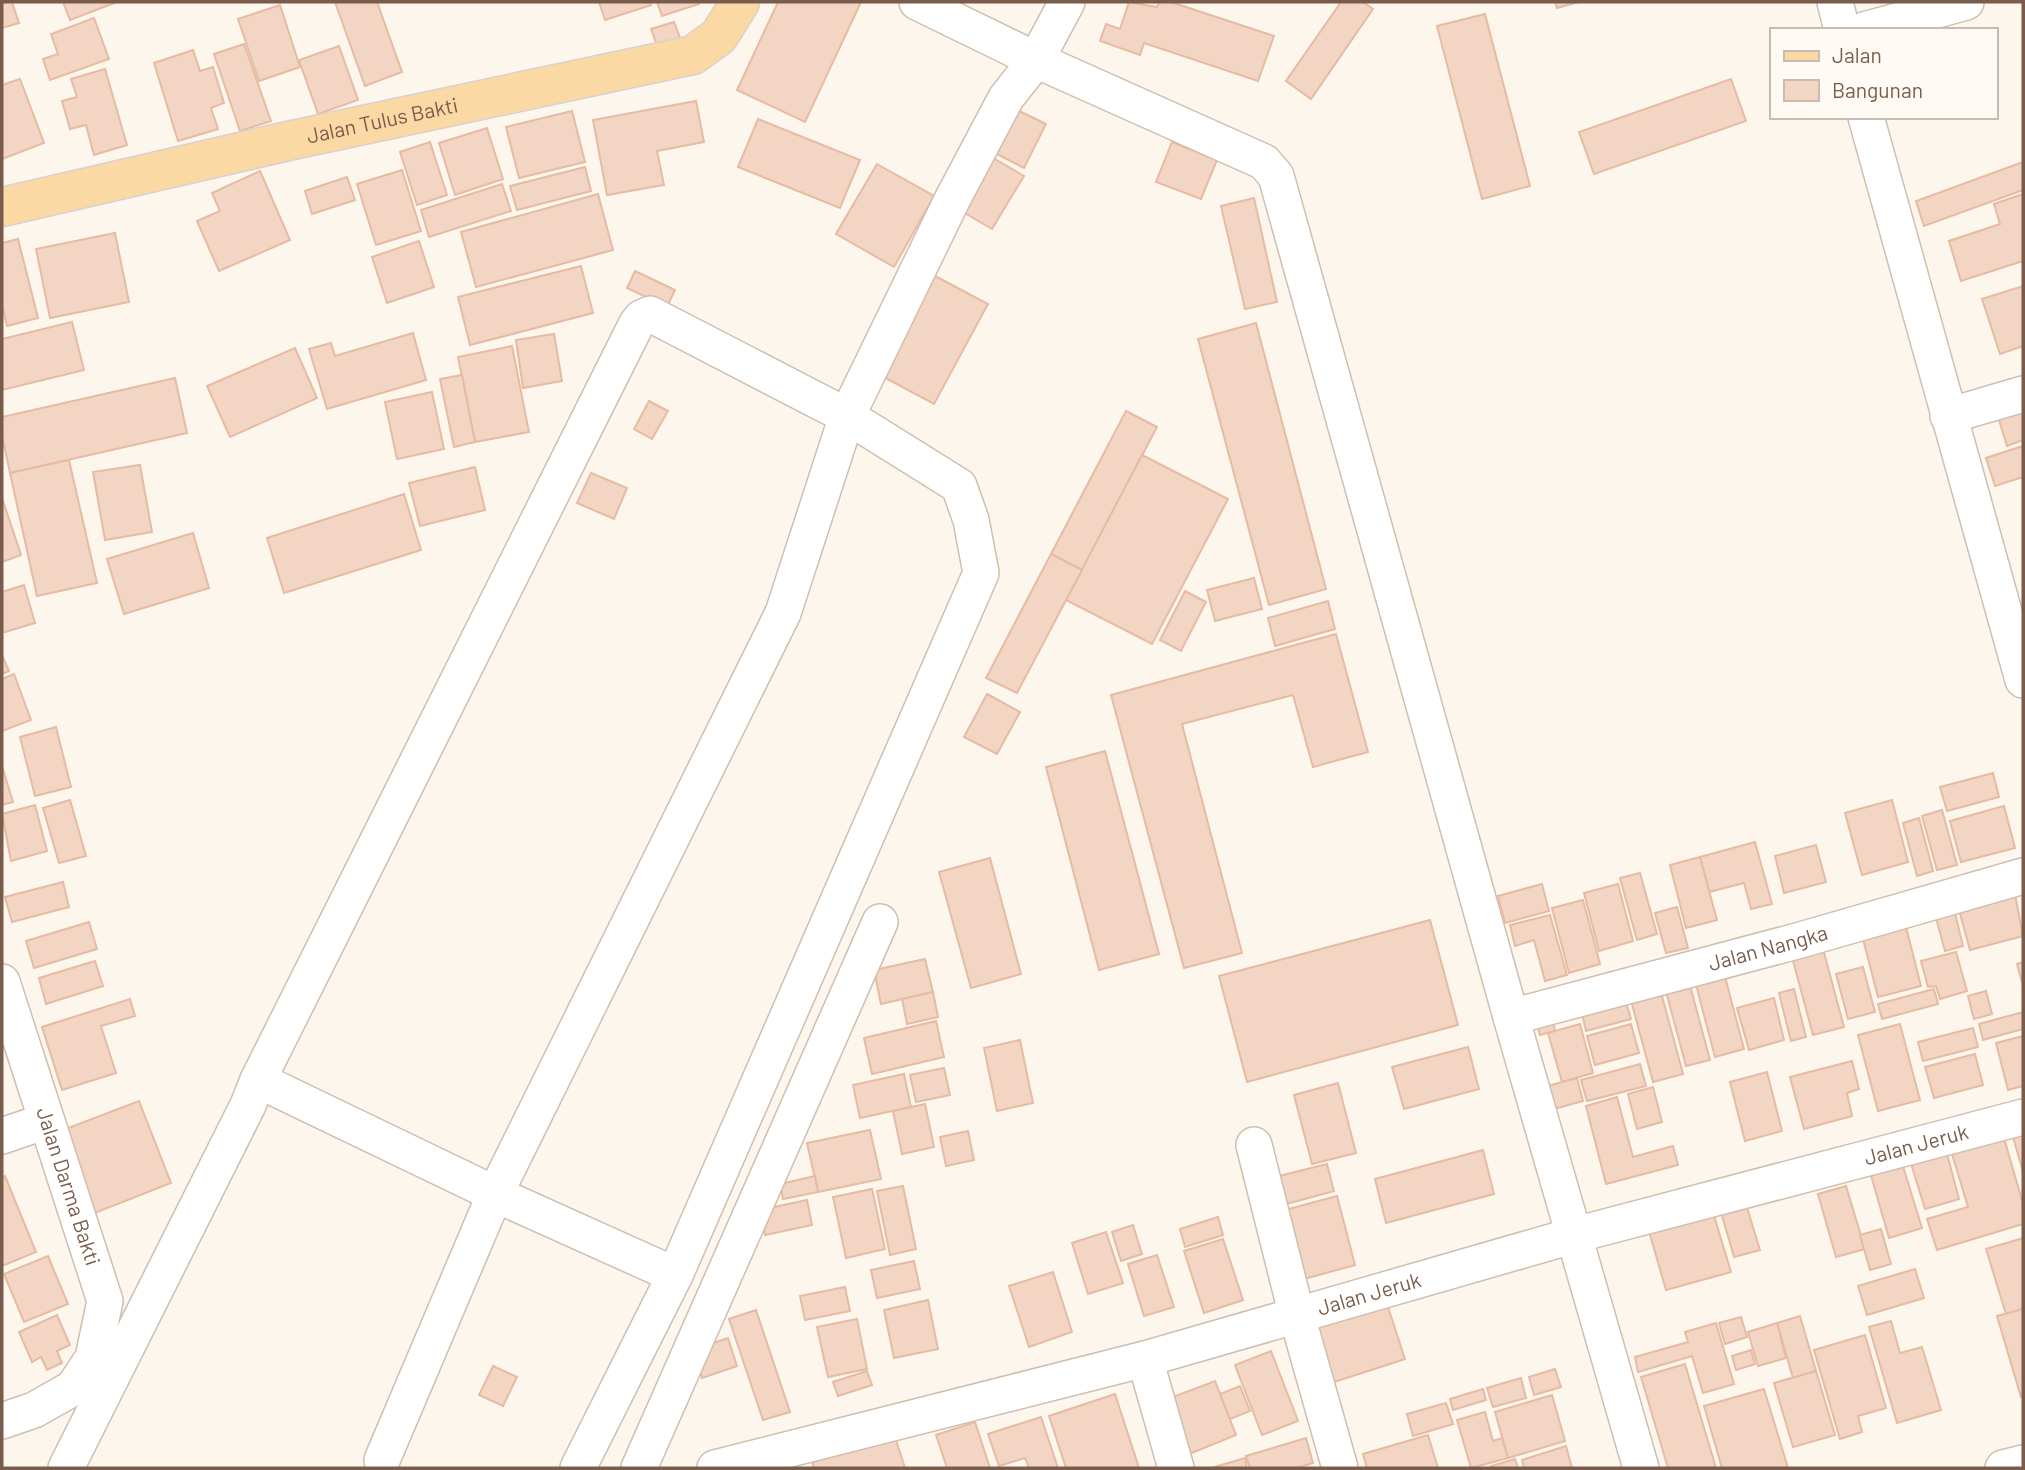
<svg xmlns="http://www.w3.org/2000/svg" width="2025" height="1470" font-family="Barlow,sans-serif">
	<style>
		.building { fill: #f3d5c3; stroke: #e6bba3; stroke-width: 2 }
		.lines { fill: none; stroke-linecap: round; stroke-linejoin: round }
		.minor-casing { stroke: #d1beb0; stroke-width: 38 }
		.major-casing { stroke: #dad1cd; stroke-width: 41 }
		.minor { stroke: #fff; stroke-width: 35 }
		.major { stroke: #fbd9a5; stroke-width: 38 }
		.labels { text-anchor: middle; stroke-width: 7; stroke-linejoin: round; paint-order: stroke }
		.street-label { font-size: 21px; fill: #7a5c4d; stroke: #fffaf3 }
	</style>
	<rect width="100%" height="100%" fill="#fdf6ec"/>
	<g class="building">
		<polygon points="2,2 12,2 19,23 2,28"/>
		<polygon points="63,2 117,2 70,20"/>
		<polygon points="335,2 377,2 402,72 365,86"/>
		<polygon points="599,2 650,2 651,5 605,20"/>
		<polygon points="657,2 698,2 699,4 662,16"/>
		<polygon points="778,2 861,2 805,122 737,90"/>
		<polygon points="1129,2 1157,7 1159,2 1171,2 1274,36 1258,81 1144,43 1140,55 1100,41 1106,24 1120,29"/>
		<polygon points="1341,2 1363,2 1373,9 1311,99 1286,81"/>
		<polygon points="1555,2 1579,2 1557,8"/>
		<polygon points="280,5 300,67 259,81 238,19"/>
		<polygon points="1485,14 1530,186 1482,199 1437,26"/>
		<polygon points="94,18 109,59 50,80 43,59 58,54 51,34"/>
		<polygon points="674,22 682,43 659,51 651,29"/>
		<polygon points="244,44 271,121 240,131 214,54"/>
		<polygon points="339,46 358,100 318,114 299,60"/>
		<polygon points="193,50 200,71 213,67 224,103 211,108 218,129 178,141 154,63"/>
		<polygon points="105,69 127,145 94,155 86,125 70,129 62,101 77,97 71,79"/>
		<polygon points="20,79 44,143 2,159 2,85"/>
		<polygon points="1731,79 1746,121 1594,174 1579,132"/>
		<polygon points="696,101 704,142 657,151 664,185 607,195 593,120"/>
		<polygon points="1013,108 1046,124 1024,168 991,151"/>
		<polygon points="572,111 585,162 519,178 506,127"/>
		<polygon points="758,119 860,160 840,208 738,167"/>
		<polygon points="487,128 503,179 455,195 439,143"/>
		<polygon points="430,142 447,195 417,205 400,152"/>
		<polygon points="1172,142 1217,160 1201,199 1156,182"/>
		<polygon points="988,155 1024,176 992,229 956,208"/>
		<polygon points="2023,162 2023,190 1924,226 1916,201"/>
		<polygon points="877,164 934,196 894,267 836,234"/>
		<polygon points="585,167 591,191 517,210 510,186"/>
		<polygon points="402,170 421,231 376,245 357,184"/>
		<polygon points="260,171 290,240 219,271 197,221 220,211 212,193"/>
		<polygon points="347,177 355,200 312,214 305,191"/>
		<polygon points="502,184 511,211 429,237 421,210"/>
		<polygon points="598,194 613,250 476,287 461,232"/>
		<polygon points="2023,194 2023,261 1961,281 1949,241 2000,224 1994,204"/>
		<polygon points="1254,198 1277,302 1245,309 1221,206"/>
		<polygon points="115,233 129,302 50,318 36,249"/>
		<polygon points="18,239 38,318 7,326 2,305 2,243"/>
		<polygon points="419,241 434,287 387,303 372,257"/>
		<polygon points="581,266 593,313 470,345 458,297"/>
		<polygon points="635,271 675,290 667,307 627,288"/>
		<polygon points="933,275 988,304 934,404 878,374"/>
		<polygon points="2023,286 2023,346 2000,354 1982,299"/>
		<polygon points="72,322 84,370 2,390 2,339"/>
		<polygon points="1256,323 1326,589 1269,605 1198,339"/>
		<polygon points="413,333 426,380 327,409 309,349 331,343 335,356"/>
		<polygon points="554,334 562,381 523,388 516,340"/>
		<polygon points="512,346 529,432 475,442 458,357"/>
		<polygon points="295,348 317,398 230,437 207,386"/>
		<polygon points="462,375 475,442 454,447 440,379"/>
		<polygon points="175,378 187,433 10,473 2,436 2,417"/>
		<polygon points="432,392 444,449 397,459 385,402"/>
		<polygon points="2023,398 2023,440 2007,446 1995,407"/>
		<polygon points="649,401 668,411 652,439 634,429"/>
		<polygon points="1126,411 1157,427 1082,570 1051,554"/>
		<polygon points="2023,446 2023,477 1995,486 1986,458"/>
		<polygon points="1142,455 1228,499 1152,644 1066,600"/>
		<polygon points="69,460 97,583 37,596 10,473"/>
		<polygon points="140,465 152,532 105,540 93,472"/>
		<polygon points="475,467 485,510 420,526 409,483"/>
		<polygon points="591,473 627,488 614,519 577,503"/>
		<polygon points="404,494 421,550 284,593 267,538"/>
		<polygon points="2,498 21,555 2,562"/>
		<polygon points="193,533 209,588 124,614 107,559"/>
		<polygon points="1051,554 1082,570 1017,693 986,678"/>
		<polygon points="1254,578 1262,609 1215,621 1207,590"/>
		<polygon points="24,585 35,623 2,633 2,592"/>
		<polygon points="1185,591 1206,602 1181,651 1160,640"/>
		<polygon points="1328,601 1335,629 1275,646 1268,618"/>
		<polygon points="1336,634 1368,752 1313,767 1293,695 1182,724 1242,953 1184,968 1111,695"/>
		<polygon points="2,655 9,671 2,674"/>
		<polygon points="14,674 31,720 2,731 2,679"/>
		<polygon points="987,694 1020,712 997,754 964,737"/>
		<polygon points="56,727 71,787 35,796 20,737"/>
		<polygon points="1105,751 1159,954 1099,970 1046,767"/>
		<polygon points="2,766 13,802 2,805"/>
		<polygon points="1993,773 1999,797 1947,811 1940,787"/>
		<polygon points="70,800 86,856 59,863 43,808"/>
		<polygon points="1892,800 1908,862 1862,875 1845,813"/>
		<polygon points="35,805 47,851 11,861 2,814"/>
		<polygon points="2004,806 2015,848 1961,862 1950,821"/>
		<polygon points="1942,810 1957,865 1937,870 1922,816"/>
		<polygon points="1919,818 1933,871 1917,876 1903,823"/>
		<polygon points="1755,842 1772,904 1751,909 1744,883 1709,892 1700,857"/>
		<polygon points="1816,845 1826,882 1784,893 1775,856"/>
		<polygon points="1700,857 1717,920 1686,928 1670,865"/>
		<polygon points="990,858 1021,974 971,988 939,872"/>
		<polygon points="1640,873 1657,934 1637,940 1620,878"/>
		<polygon points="63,882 69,907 12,922 5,897"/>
		<polygon points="1542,884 1549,911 1505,923 1498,896"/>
		<polygon points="1618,884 1633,941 1599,951 1584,893"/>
		<polygon points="2015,894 2023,936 1970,950 1959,910"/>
		<polygon points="1583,900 1600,964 1569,973 1552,908"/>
		<polygon points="1677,907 1688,948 1666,953 1655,913"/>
		<polygon points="1955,913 1963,946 1945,951 1936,918"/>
		<polygon points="1550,915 1567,975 1545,981 1534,940 1515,946 1510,925"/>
		<polygon points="1430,920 1458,1025 1247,1082 1219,976"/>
		<polygon points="89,922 97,949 34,968 26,941"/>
		<polygon points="1906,927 1921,986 1878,997 1863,939"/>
		<polygon points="1823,949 1844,1027 1813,1035 1792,957"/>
		<polygon points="1956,952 1967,991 1940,999 1936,986 1928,987 1921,961"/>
		<polygon points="925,959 933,992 881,1004 874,970"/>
		<polygon points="95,961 103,986 46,1004 39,978"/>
		<polygon points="2023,962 2023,986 2017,964"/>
		<polygon points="1863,967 1875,1012 1848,1019 1836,974"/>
		<polygon points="1723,969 1744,1049 1715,1057 1694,977"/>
		<polygon points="1688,978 1710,1060 1686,1066 1664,984"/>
		<polygon points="1659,985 1683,1074 1653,1082 1629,993"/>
		<polygon points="1794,989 1806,1037 1791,1041 1779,993"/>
		<polygon points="1934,989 1938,1004 1882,1019 1878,1004"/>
		<polygon points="1986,991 1992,1014 1974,1019 1968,996"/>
		<polygon points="933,992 938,1017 907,1024 902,999"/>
		<polygon points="1774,998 1784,1040 1749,1050 1737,1008"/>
		<polygon points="130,999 135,1016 101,1026 116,1073 62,1090 42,1027"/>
		<polygon points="1626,1002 1631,1019 1586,1031 1582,1014"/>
		<polygon points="2023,1012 2023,1029 1983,1040 1979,1024"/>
		<polygon points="1551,1013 1555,1031 1540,1035 1535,1017"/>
		<polygon points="936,1021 944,1057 872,1074 864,1038"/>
		<polygon points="1580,1024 1593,1073 1562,1082 1548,1033"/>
		<polygon points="1631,1024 1639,1053 1595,1065 1587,1036"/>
		<polygon points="1900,1024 1920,1100 1878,1111 1858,1035"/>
		<polygon points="1973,1028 1978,1047 1923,1061 1918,1042"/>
		<polygon points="2023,1036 2023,1086 2008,1090 1996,1043"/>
		<polygon points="1020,1040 1033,1103 997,1111 984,1048"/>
		<polygon points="1468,1047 1479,1089 1404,1109 1392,1067"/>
		<polygon points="1975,1054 1983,1085 1934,1098 1925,1067"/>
		<polygon points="1852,1061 1859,1089 1847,1093 1852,1116 1804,1129 1790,1077"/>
		<polygon points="1640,1064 1646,1086 1587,1101 1581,1080"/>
		<polygon points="944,1068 950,1095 916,1102 910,1075"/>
		<polygon points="1767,1072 1782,1131 1745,1141 1730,1082"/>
		<polygon points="904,1074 911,1107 860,1118 853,1085"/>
		<polygon points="1577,1078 1583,1101 1550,1110 1544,1087"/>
		<polygon points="1338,1083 1356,1153 1312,1164 1294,1095"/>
		<polygon points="1653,1087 1662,1122 1637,1129 1628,1094"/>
		<polygon points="1617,1097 1633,1157 1673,1146 1678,1165 1606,1184 1586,1106"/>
		<polygon points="139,1101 171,1183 87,1216 55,1133"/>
		<polygon points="925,1104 934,1147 902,1154 893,1111"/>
		<polygon points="2023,1127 2023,1172 2011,1130"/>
		<polygon points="870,1130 881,1179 818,1192 807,1143"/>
		<polygon points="968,1131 974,1160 946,1166 940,1137"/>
		<polygon points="2004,1138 2023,1204 2023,1224 1937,1250 1927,1219 1968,1207 1952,1154"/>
		<polygon points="1945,1146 1959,1199 1925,1209 1909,1157"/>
		<polygon points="1483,1150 1494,1194 1386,1223 1375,1179"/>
		<polygon points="1902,1163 1922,1228 1889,1238 1870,1172"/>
		<polygon points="1327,1164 1334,1191 1279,1206 1271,1178"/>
		<polygon points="5,1176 36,1252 2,1266 2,1177"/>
		<polygon points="815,1176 818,1192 783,1199 780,1184"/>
		<polygon points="903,1186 916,1249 890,1255 877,1191"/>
		<polygon points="1846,1186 1865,1249 1836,1257 1818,1194"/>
		<polygon points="872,1189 885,1249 846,1258 833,1197"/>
		<polygon points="1337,1196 1355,1265 1304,1279 1285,1210"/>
		<polygon points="1744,1198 1760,1250 1734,1257 1719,1205"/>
		<polygon points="807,1200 812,1225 765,1235 760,1210"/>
		<polygon points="1712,1209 1731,1272 1666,1290 1648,1228"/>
		<polygon points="1218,1217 1223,1235 1185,1247 1180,1229"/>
		<polygon points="1133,1225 1142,1254 1121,1261 1112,1232"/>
		<polygon points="1881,1229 1891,1264 1870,1270 1860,1235"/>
		<polygon points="1106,1232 1123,1283 1088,1294 1072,1243"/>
		<polygon points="2023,1238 2023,1309 2006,1314 1986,1249"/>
		<polygon points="1223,1239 1243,1300 1204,1313 1184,1251"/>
		<polygon points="1157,1255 1174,1307 1144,1316 1128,1264"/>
		<polygon points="48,1256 68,1304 24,1322 4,1274"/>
		<polygon points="914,1261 920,1289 877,1298 871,1270"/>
		<polygon points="1915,1269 1924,1298 1867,1315 1858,1286"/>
		<polygon points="1053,1272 1072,1332 1029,1347 1009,1286"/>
		<polygon points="845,1287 850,1311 805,1320 800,1296"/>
		<polygon points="928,1300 938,1349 894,1358 884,1310"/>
		<polygon points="1387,1304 1405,1359 1328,1384 1310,1330"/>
		<polygon points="2023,1309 2023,1396 2021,1397 1997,1316"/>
		<polygon points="756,1310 790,1412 763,1420 729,1319"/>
		<polygon points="57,1315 70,1345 57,1351 62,1363 47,1370 41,1357 32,1362 19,1332"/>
		<polygon points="1800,1316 1816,1371 1793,1378 1777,1323"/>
		<polygon points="1741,1317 1747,1337 1725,1344 1719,1323"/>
		<polygon points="857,1319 867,1369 828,1377 817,1327"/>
		<polygon points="1891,1321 1900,1353 1922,1347 1941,1410 1897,1423 1869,1327"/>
		<polygon points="1716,1323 1734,1384 1703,1393 1692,1356 1638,1372 1635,1357 1688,1342 1685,1332"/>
		<polygon points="1777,1323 1786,1358 1758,1366 1748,1332"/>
		<polygon points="1865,1335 1886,1408 1858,1416 1862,1432 1840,1439 1814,1350"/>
		<polygon points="728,1338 737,1366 702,1378 693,1350"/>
		<polygon points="1751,1350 1755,1364 1736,1370 1732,1356"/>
		<polygon points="1271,1351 1298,1421 1262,1435 1235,1365"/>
		<polygon points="1685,1364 1716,1468 1668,1468 1641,1377"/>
		<polygon points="493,1366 517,1377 503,1406 479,1395"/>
		<polygon points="1555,1369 1561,1387 1534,1395 1529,1377"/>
		<polygon points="867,1371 872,1385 838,1396 833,1382"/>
		<polygon points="1816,1371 1835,1435 1793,1447 1774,1383"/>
		<polygon points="1521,1378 1526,1398 1493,1407 1487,1388"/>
		<polygon points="1215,1381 1236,1435 1187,1455 1165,1400"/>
		<polygon points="1240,1386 1250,1411 1230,1419 1220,1394"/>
		<polygon points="1483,1389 1486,1400 1453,1410 1450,1399"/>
		<polygon points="1764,1389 1788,1468 1722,1468 1704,1406"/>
		<polygon points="1115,1394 1139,1468 1066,1468 1049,1416"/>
		<polygon points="1552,1395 1565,1441 1508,1458 1495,1412"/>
		<polygon points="1446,1403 1453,1424 1413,1436 1407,1414"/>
		<polygon points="1485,1412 1493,1441 1502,1438 1508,1458 1471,1468 1457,1420"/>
		<polygon points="1041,1417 1058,1468 1029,1468 1025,1458 999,1466 988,1434"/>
		<polygon points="975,1422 990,1468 947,1468 936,1435"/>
		<polygon points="894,1434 905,1468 814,1468 812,1461"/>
		<polygon points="1428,1435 1438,1468 1367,1468 1363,1454"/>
		<polygon points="1306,1438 1313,1463 1296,1468 1250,1468 1246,1456"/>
		<polygon points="1566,1446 1572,1468 1524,1468 1522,1460"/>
		<polygon points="1245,1458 1247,1468 1211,1468"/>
		<polygon points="1515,1459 1518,1468 1492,1468 1491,1466"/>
	</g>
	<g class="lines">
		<g class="minor-casing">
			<g id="minor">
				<polyline points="917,2 1036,60 1264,162 1276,176 1511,1017 1641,1468"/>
				<polyline points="1835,2 1842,30"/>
				<polyline points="1864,30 1966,2"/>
				<polyline points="1866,117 2023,680"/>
				<polyline points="1948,416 2023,394"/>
				<path id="s1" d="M2,982l103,319 -12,57 -20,30 -39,22 -32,11"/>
				<path id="s2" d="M1511,1017l286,-76 226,-65"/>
				<polyline points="258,1080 636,325 641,318 650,314 847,416 959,486 971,520 981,573 675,1275"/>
				<polyline points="2,1136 46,1121"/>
				<polyline points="1254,1145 1297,1316 1340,1468"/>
				<polyline points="1145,1359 1176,1468"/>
				<polyline points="66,1468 248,1105 258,1080 495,1194 382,1460"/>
				<polyline points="578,1468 675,1275 495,1194 783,613 847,416 952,200 1006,98 1036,60 1067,2"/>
				<polyline points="639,1468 880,922"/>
				<path id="s3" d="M715,1468l430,-109 430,-124 448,-118"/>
				<polyline points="2003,1468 2023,1463"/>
			</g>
		</g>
		<g class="major-casing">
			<g id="major">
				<path id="s4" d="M2,207l286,-66 405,-86 26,-19 21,-34"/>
			</g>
		</g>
		<use href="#minor" class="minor"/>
		<use href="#major" class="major"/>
	</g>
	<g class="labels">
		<g class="street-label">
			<text dy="7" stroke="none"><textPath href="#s4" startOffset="390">Jalan Tulus Bakti</textPath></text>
			<text dy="7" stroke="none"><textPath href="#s2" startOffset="266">Jalan Nangka</textPath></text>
			<text dy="7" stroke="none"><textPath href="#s3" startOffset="1244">Jalan Jeruk</textPath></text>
			<text dy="7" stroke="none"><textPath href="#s1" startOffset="215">Jalan Darma Bakti</textPath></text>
			<text dy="7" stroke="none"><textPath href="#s3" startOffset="677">Jalan Jeruk</textPath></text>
		</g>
	</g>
	<rect width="2025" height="1470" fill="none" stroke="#7a5c4d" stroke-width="7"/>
	<rect x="1770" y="28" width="228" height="91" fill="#fffaf3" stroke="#cabbb1" stroke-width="2"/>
	<rect x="1784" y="51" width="35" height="10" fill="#fbd9a5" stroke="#cabbb1" stroke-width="2"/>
	<text x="1832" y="63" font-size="21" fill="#7a5c4d">Jalan</text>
	<rect x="1784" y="80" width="35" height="21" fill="#f3d5c3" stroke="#cabbb1" stroke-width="2"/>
	<text x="1832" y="98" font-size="21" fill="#7a5c4d">Bangunan</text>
</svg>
